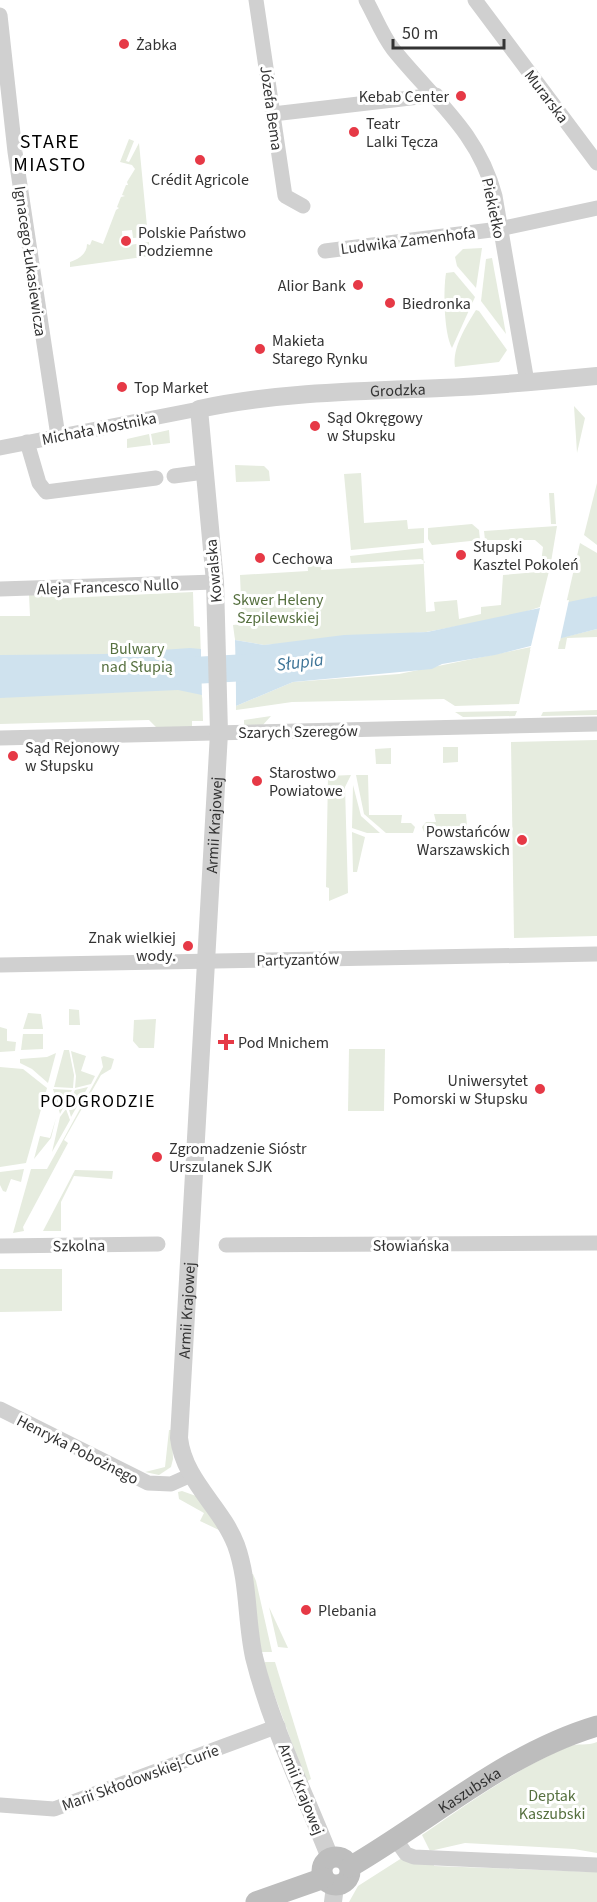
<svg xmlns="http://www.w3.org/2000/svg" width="597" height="1902" font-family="'Source Sans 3',sans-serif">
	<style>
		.green { fill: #e6ecdf }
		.water { fill: #cfe2ee }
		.pier { fill: #fff }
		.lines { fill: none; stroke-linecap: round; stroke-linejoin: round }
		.river { stroke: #cfe2ee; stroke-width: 27 }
		.minor { stroke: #d0d0d0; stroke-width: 15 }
		.tertiary { stroke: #d0d0d0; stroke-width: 18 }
		.secondary { stroke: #bdbdbd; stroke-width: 21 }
		.poi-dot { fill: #e63946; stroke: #fff; stroke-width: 2 }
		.labels { text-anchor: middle; stroke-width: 6; stroke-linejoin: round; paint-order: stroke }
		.poi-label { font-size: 16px; fill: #333; stroke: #fff; text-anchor: start }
		.street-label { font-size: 16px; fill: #333; stroke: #fff }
		.park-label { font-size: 16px; fill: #56703f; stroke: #fff }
		.water-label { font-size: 18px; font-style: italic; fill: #3f7597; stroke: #fff }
		.neighbourhood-label { font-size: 18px; letter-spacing: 1.5px; fill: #000; stroke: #fff }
		.quarter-label { font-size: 20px; letter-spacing: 1.5px; fill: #000; stroke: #fff }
	</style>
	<rect width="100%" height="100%" fill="#fff"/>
	<g class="green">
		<path d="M129,139l5,2 -8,20 3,1 10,-19 9,94 -15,1 -1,-8 -10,1 1,15 26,-4 1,14 -80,11v-5c9,-3 17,-8 17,-18l3,1 2,-5 11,4 13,-34 3,-2 -2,-1 4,-10 4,-1 -3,-1 4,-10h2l-1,-3 8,-13 -3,-4 -12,-3z"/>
		<polygon points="482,248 476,288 457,266 455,257 463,249"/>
		<polygon points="492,258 506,334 481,301 486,259"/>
		<path d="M454,272l21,25 -23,51c-8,-14 -9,-57 -6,-75z"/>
		<path d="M476,310l3,1 28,39 -8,12 -44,5c-3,-19 11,-41 21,-57z"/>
		<polygon points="574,406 585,418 577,453"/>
		<polygon points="169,430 170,443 153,445 151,434"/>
		<polygon points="149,434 151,445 127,448 127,439"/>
		<polygon points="235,465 264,466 269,471 270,481 236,482"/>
		<polygon points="361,473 364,523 407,520 408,529 424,528 424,543 351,550 344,474"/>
		<polygon points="597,483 597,545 584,535"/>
		<polygon points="549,493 554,493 556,524 551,524"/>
		<polygon points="472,524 479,530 480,540 432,545 428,539 428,528"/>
		<polygon points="557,526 551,562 541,563 543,547 535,540 485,540 484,531"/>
		<polygon points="580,543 597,553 597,596 566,604"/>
		<polygon points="423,548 426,612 435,611 434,602 457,600 459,619 481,614 481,607 501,605 503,575 549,571 540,607 512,616 426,632 264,645 235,640 233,625 242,624 240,575 308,571 307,559 323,558 321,570 423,564 425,562 421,559 351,563 350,556"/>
		<polygon points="193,592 194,626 200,627 203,721 192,721 192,729 159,730 149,720 0,724 0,616 30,616 29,594 66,598"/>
		<polygon points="597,629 597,637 567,638 565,649 558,649 560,638"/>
		<polygon points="531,647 519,704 455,706 444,699 292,702 236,710 236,706 293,682 399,674"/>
		<polygon points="597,710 597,715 541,716 543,712"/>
		<polygon points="517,711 515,716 463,717 455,712"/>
		<polygon points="271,716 261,727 244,727 244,720"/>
		<polygon points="597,740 597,936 514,938 511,742"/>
		<polygon points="443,747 458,747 458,762 443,763"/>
		<polygon points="391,748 391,764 376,764 375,749"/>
		<polygon points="351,775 345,787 348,893 329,901 329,888 326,887 328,776"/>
		<polygon points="356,775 368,775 369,815 402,815 401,823 411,823 415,827 413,833 386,833 364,814"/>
		<polygon points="353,785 361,816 380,833 367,833 352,828"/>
		<polygon points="434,814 466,814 467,826 463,832 424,832 422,827 426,822 436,822"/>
		<polygon points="352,832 365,837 357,872 353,872"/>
		<polygon points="69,1009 79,1010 80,1025 69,1025"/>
		<polygon points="28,1013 41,1014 43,1029 23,1029"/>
		<polygon points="156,1019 154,1048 139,1048 133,1041 134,1020"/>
		<polygon points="0,1027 7,1029 7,1041 16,1042 15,1051 0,1052"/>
		<polygon points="23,1034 43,1034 43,1049 21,1050"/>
		<polygon points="349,1049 385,1049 384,1111 348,1111"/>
		<polygon points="64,1050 69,1050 74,1075 73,1088 54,1087"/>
		<polygon points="71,1051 86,1056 81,1071 95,1076 91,1084 75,1088 76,1076"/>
		<polygon points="56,1053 48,1083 32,1069 20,1063 20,1059 47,1057"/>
		<polygon points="104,1056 114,1059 111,1069 101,1075 64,1140 68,1143 23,1227 24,1231 13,1233 31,1169 47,1169 103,1067 101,1057"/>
		<polygon points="0,1067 23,1069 47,1088 26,1163 0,1167"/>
		<polygon points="88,1087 71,1117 68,1106 75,1090"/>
		<polygon points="53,1089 72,1090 60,1114"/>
		<polygon points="66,1109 70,1120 52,1152 60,1117"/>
		<polygon points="56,1118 51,1138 34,1159 40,1136 50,1138"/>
		<polygon points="24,1169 21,1182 11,1179 6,1192 3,1191 0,1185 0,1172"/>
		<polygon points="75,1170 113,1171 112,1179 74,1176 61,1202 61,1231 43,1231"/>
		<polygon points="62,1269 62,1311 0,1312 0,1269"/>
		<polygon points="169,1430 172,1430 173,1459 171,1467 159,1475 145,1472 165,1467"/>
		<polygon points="182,1491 196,1496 221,1531 200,1521 204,1513 179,1499 178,1492"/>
		<polygon points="250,1574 253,1574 256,1581 272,1652 261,1652"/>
		<polygon points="269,1607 288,1648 278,1647"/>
		<polygon points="265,1662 275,1662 311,1779 306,1782 264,1666"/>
		<path d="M597,1742v111l-23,-4 -109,-6 -35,8 -8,-16c47,-32 95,-67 148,-89 8,-3 17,0 27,-4z"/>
		<polygon points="405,1856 434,1859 434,1866 597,1872 597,1902 349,1902 358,1886"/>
	</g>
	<g class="water">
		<polygon points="597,596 597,629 495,655 442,664 432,669 293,682 236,706 235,640 264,645 344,635 427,632"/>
		<polygon points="190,648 201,649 202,695 178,690 0,698 0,655 104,654"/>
	</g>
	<g class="pier">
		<polygon points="569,600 560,641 530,650 541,604"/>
		<polygon points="234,637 235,640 236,709 233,706 232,640"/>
		<polygon points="201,646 204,649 205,695 202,698"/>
	</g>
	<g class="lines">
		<polyline class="river" points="166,672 272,666"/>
		<g class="minor">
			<polyline points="256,0 285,196 303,206"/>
			<path d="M366,0c9,16 16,35 27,49 40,50 85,82 102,147l32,186"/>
			<polyline points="475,0 597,163"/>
			<polyline points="0,15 15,152 58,436"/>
			<polyline points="273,114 436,95"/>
			<polyline points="325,251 499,229 597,208"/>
			<polyline points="27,442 39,483 46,492 156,478"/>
			<polyline points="0,448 199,409"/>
			<polyline points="174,476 204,472"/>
			<polyline points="0,589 215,582"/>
			<polyline points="0,738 597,724"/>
			<polyline points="0,965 597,954"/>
			<polyline points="226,1245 597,1243"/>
			<polyline points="0,1246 158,1244"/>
			<polyline points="0,1409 148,1483 171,1484 191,1475"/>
			<polyline points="0,1805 54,1809 278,1726"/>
			<polyline points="396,1840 406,1854 414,1857 597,1865"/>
		</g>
		<g class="tertiary">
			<path id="s1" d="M330,1858c-26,-66 -59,-132 -76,-201 -8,-36 -5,-76 -18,-112 -15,-39 -52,-64 -57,-107l40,-705 -4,-151 -16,-173c80,-17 161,-18 242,-21 52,-2 104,-7 156,-12"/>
			<polyline points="333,1902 335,1886"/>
		</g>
		<g class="secondary">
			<circle cx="336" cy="1871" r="14"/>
			<path id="s2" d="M350,1867c81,-47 156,-114 247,-141"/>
			<polyline points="256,1902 324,1878"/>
		</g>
	</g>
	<g class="poi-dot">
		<circle cx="124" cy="44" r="6"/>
		<circle cx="461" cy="96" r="6"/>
		<circle cx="354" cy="132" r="6"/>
		<circle cx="200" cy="160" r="6"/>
		<circle cx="126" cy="241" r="6"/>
		<circle cx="358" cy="285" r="6"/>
		<circle cx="390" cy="303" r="6"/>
		<circle cx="260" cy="349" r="6"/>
		<circle cx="122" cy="387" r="6"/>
		<circle cx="315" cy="426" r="6"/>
		<circle cx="461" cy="555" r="6"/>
		<circle cx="260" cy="558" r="6"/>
		<circle cx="13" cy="756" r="6"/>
		<circle cx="257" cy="781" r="6"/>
		<circle cx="522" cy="840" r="6"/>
		<circle cx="188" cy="946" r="6"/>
		<path d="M223 1033h6v6h6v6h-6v6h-6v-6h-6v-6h6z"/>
		<circle cx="540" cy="1089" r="6"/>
		<circle cx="157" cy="1157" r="6"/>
		<circle cx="306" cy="1610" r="6"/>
	</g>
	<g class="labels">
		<g class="poi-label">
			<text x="136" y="50">Żabka</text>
			<text x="449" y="102" text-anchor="end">Kebab Center</text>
			<text x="366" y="129">Teatr<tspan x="366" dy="18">Lalki Tęcza</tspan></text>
			<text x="200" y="185" text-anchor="middle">Crédit Agricole</text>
			<text x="138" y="238">Polskie Państwo<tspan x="138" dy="18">Podziemne</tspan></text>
			<text x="346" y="291" text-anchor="end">Alior Bank</text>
			<text x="402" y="309">Biedronka</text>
			<text x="272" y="346">Makieta<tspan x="272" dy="18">Starego Rynku</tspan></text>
			<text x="134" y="393">Top Market</text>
			<text x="327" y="423">Sąd Okręgowy<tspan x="327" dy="18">w Słupsku</tspan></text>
			<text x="473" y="552">Słupski<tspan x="473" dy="18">Kasztel Pokoleń</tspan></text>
			<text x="272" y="564">Cechowa</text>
			<text x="25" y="753">Sąd Rejonowy<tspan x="25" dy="18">w Słupsku</tspan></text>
			<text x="269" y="778">Starostwo<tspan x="269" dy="18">Powiatowe</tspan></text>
			<text x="510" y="837" text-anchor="end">Powstańców<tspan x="510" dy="18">Warszawskich</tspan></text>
			<text x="176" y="943" text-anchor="end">Znak wielkiej<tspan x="176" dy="18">wody.</tspan></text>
			<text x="238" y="1048">Pod Mnichem</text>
			<text x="528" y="1086" text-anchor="end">Uniwersytet<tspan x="528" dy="18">Pomorski w Słupsku</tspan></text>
			<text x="169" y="1154">Zgromadzenie Sióstr<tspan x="169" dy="18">Urszulanek SJK</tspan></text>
			<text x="318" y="1616">Plebania</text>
		</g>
		<g class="street-label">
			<text transform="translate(547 96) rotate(53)" y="6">Murarska</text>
			<text transform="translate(272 108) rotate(82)" y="6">Józefa Bema</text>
			<text transform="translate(494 208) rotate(78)" y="6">Piekiełko</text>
			<text transform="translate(408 240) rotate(-7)" y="6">Ludwika Zamenhofa</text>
			<text transform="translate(31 261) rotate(82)" y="6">Ignacego Łukasiewicza</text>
			<text dy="6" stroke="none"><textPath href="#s1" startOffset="1682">Grodzka</textPath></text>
			<text transform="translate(99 428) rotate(-11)" y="6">Michała Mostnika</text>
			<text transform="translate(213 571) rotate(-95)" y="6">Kowalska</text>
			<text transform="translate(108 586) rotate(-2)" y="6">Aleja Francesco Nullo</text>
			<text transform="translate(298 731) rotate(-1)" y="6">Szarych Szeregów</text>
			<text dy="6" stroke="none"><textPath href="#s1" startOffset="1065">Armii Krajowej</textPath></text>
			<text transform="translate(298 959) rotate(-1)" y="6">Partyzantów</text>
			<text transform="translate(79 1245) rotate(-1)" y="6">Szkolna</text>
			<text x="411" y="1251">Słowiańska</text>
			<text dy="6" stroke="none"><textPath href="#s1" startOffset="579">Armii Krajowej</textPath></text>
			<text transform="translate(78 1449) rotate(27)" y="6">Henryka Pobożnego</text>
			<text transform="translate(140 1777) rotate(-20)" y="6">Marii Skłodowskiej-Curie</text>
			<text transform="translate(302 1789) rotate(68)" y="6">Armii Krajowej</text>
			<text dy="6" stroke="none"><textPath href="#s2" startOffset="142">Kaszubska</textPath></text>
		</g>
		<g class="park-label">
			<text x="278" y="605">Skwer Heleny<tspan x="278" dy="18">Szpilewskiej</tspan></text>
			<text x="137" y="654">Bulwary<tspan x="137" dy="18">nad Słupią</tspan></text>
			<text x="552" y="1801">Deptak<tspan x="552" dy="18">Kaszubski</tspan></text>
		</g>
		<g class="water-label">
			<text transform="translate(300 662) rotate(-7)" y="6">Słupia</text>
		</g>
		<g class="neighbourhood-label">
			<text x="98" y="1107">PODGRODZIE</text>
		</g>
		<g class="quarter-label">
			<text x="50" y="148">STARE<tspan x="50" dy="23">MIASTO</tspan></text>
		</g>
	</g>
	<path d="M393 39v9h111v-9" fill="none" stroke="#333333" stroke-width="3"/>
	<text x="402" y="39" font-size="18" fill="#333333" stroke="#ffffff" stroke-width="4.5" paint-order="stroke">50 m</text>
</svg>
